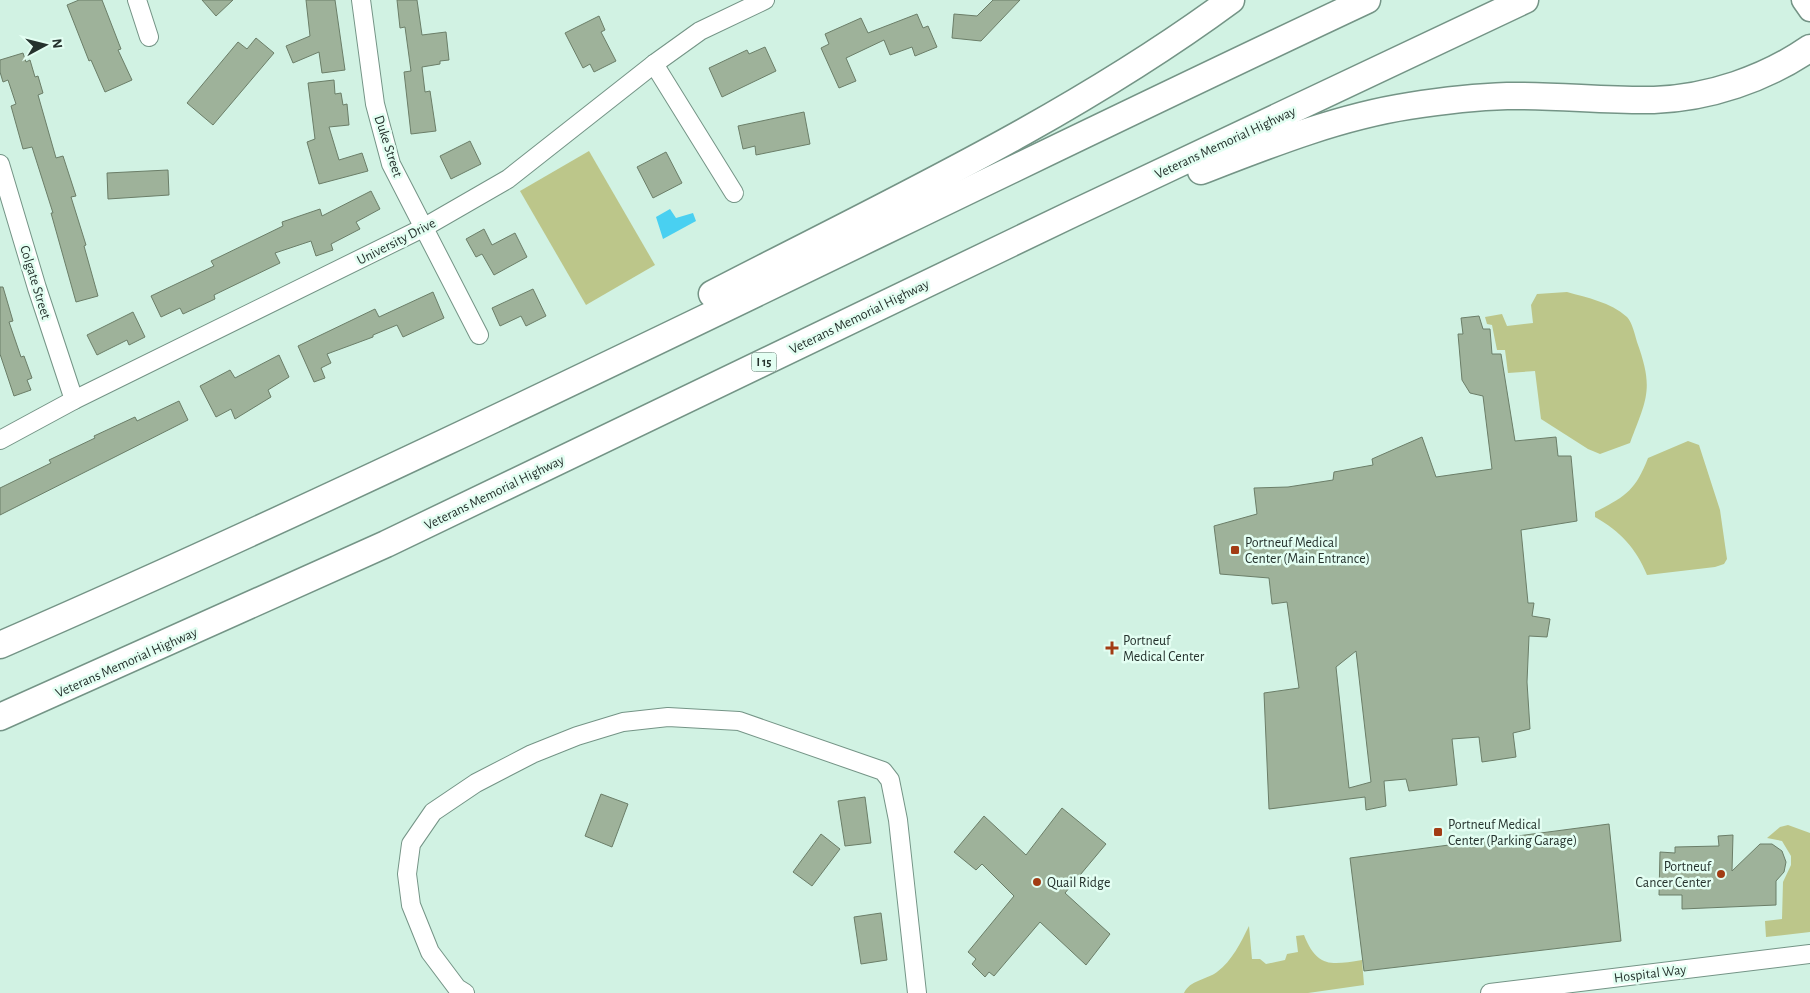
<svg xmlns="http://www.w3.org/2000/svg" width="1810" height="993" font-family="'Alegreya Sans',sans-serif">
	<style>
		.green { fill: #bcc68a }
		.water { fill: #49d0f1 }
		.building { fill: #9eb29a; stroke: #6b7e68; fill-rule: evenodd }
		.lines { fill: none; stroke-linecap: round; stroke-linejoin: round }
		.minor-casing { stroke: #749486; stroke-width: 20 }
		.major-casing { stroke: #749486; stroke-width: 25 }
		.highway-casing { stroke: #749486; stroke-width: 29 }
		.minor { stroke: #fff; stroke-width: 18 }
		.major { stroke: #fff; stroke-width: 22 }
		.highway { stroke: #fff; stroke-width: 26 }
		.poi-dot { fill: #a23c14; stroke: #e3fef2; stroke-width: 2 }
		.labels { text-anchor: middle; stroke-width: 5; stroke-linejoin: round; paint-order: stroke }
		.shield { fill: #e3fef2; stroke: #5e6f68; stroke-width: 1 }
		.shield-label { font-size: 12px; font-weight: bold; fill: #25322d }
		.street-label { font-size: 14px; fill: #25322d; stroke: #e3fef2 }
		.poi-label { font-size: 14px; fill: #25322d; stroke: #e3fef2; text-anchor: start }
	</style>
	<rect width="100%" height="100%" fill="#d1f2e3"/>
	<g class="green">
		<polygon points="589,151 655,265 586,305 520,191"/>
		<path d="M1567,292c21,6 43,10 60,25 5,5 8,18 10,25 17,47 10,56 -7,101l-30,11 -12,-5 -47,-30 -6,-48 -27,2 -3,-23h-8l-5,-25 -5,-1 -2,-7 17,-3 5,12 26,-3 -2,-18 6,-11z"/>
		<path d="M1688,441l11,4 21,65 7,49 -3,5 -9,3 -68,8c-11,-27 -27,-44 -52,-58v-5c31,-16 40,-21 53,-54z"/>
		<polygon points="1788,825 1810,833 1810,932 1766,937 1765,921 1782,919 1783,882 1791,865 1791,856 1782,841 1767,838 1780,827"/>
		<path d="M1249,926l3,33h8l6,5 19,-4 2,-6 11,-2 -2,-16 8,-1c13,33 27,30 58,25l2,25 -56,8h-124c6,-13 22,-13 33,-21 15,-11 24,-30 32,-46z"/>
	</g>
	<polygon class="water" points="670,209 676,218 693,213 696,221 663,239 656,217"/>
	<g class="building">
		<polygon points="79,0 102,0 121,49 118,50 132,80 105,92 91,60 89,61 67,5"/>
		<polygon points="202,0 233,0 216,16"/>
		<polygon points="306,0 335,0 345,70 322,73 319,52 293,63 286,46 310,36"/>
		<polygon points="397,0 417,0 422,35 446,32 449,60 440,61 440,64 422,67 425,92 430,91 436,131 411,134 404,72 411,71 405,27 400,28"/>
		<polygon points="993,0 1020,0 981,41 952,38 954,14 977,16"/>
		<polygon points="917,14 923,28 928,26 937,47 915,56 912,47 890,55 884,40 846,58 856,81 839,88 821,48 829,44 825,34 861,18 868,33"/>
		<polygon points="599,16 605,30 601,32 616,61 594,72 590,64 583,68 565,33"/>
		<polygon points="256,38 274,53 213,125 187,103 238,42 247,49"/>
		<polygon points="765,47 776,71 722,97 709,68 747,50 749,54"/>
		<polygon points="23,53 26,62 30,60 35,77 38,76 43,93 38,95 56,158 63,156 76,196 71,197 86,245 84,246 98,296 76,302 51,213 53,213 32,147 23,149 11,106 16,104 8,80 3,82 0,72 0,60"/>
		<polygon points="334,80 335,94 341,93 343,105 347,104 349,125 329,127 339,160 362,153 368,171 319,184 307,142 315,139 308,83"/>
		<polygon points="804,112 810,144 756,155 755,146 743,149 738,126"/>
		<polygon points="470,141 481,164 451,179 440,156"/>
		<polygon points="666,152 682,183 653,198 637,167"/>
		<polygon points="168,170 169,195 108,199 107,173"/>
		<polygon points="371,191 380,209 356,222 360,229 331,244 333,250 316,256 311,241 275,253 280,263 214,295 215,299 183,314 180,308 161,317 151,296 214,266 211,261 283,226 282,222 320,209 322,216"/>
		<polygon points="484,229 492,245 515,233 527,257 494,275 482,254 476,257 466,239"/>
		<polygon points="0,287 3,287 13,321 9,322 21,357 24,356 32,378 27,380 31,390 14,396 0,354"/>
		<polygon points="533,289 546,316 526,326 521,316 500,326 492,308"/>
		<polygon points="433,292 444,318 403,337 397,325 373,335 373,337 327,354 331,363 321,368 325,378 314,382 298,346 375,309 379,317"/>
		<polygon points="133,312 145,337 129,345 127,340 97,355 87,335"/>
		<path d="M1479,316l4,13h7l2,25h9l14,87 41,-4 2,19h13l6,65 -56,9 7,73h6l-2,13 18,3 -3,18 -18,-1 -2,46 3,47 -17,4 3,24 -34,5 -3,-25 -27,2 5,46 -48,6 -3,-12 -22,2 2,25 -20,4 -1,-13 -96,12 -5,-116 35,-5 -12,-86 -15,2 -3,-26 -49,-4 -6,-48 43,-12 -3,-26 34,-1 45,-7 1,-8 39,-7 -1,-6 50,-22 14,40 56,-8 -9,-73 -13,-3 -8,-13 -4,-46h5l-2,-16zM1356,651l15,131 -22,6 -13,-121z"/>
		<polygon points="279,355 289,377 268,390 271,397 235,419 231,409 216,417 200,386 230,370 235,378"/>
		<polygon points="179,401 188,420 0,515 0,488 51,463 49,460 95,438 94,436 135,417 137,421"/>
		<polygon points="601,794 628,804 612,847 585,836"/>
		<polygon points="865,797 871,843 845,846 838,801"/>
		<polygon points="1062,808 1106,844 1065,893 1110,934 1086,965 1040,922 994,976 989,972 985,977 972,964 976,959 968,952 1014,896 982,864 976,870 954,852 984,816 1026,855"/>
		<polygon points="1609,824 1621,941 1364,971 1350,858"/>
		<polygon points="821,834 840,849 812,886 793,872"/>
		<polygon points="1733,835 1732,871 1760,844 1772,844 1782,851 1786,862 1784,872 1776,881 1776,905 1682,909 1682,895 1659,895 1660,852 1675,853 1675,847 1719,846 1718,836"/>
		<polygon points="881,913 887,960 861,964 854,917"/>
	</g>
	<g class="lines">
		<g class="minor-casing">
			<g id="minor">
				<polyline points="137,0 149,37"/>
				<polyline points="361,0 375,104 391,164 479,335"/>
				<polyline points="654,64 734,193"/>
				<polyline points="0,164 37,288 74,400"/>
				<polyline points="0,440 74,400 423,228 508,179 654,64 700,31 765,0"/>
				<polyline points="465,993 457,988 430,952 411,905 407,874 411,844 433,812 476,783 532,754 577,736 623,722 668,717 739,721 883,771 890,780 898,820 917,993"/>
				<polyline points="1490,993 1810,954"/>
			</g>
		</g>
		<g class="major-casing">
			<polyline id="major" points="1803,0 1810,10"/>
		</g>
		<g class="highway-casing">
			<g id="highway">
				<path d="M1201,171c67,-26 137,-54 208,-65 32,-5 66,-9 98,-10 49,-1 98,5 147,4 55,-2 111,-21 156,-52"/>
				<path d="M712,294c176,-91 359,-176 519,-294"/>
				<path d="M0,645c462,-201 911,-431 1367,-645"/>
				<polyline points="0,717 386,544 1072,214 1525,0"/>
			</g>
		</g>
		<use href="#minor" class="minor"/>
		<use href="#major" class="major"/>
		<use href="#highway" class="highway"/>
	</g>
	<g class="poi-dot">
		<rect x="1230" y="545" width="10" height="10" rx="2.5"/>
		<path d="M1109.5 640.5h5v5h5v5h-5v5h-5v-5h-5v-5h5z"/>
		<rect x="1433" y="827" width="10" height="10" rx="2.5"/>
		<circle cx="1721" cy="874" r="5"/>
		<circle cx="1037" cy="882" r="5"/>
	</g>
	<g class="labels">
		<rect class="shield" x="751.5" y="352.5" width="25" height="19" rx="4"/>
		<g class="shield-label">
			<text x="764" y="366">I 15</text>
		</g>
		<g class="street-label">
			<text transform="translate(1225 142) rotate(-25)" y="5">Veterans Memorial Highway</text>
			<text transform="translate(389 146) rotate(72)" y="5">Duke Street</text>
			<text transform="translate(396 241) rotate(-27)" y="5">University Drive</text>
			<text transform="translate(36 282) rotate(73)" y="5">Colgate Street</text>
			<text transform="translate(859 316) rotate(-26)" y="5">Veterans Memorial Highway</text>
			<text transform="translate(494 492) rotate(-26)" y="5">Veterans Memorial Highway</text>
			<text transform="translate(126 662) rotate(-24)" y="5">Veterans Memorial Highway</text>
			<text transform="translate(1650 973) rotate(-7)" y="5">Hospital Way</text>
		</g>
		<g class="poi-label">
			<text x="1245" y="547">Portneuf Medical<tspan x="1245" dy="16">Center (Main Entrance)</tspan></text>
			<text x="1123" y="645">Portneuf<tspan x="1123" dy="16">Medical Center</tspan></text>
			<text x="1448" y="829">Portneuf Medical<tspan x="1448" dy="16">Center (Parking Garage)</tspan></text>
			<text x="1711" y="871" text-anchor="end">Portneuf<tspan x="1711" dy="16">Cancer Center</tspan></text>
			<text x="1047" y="887">Quail Ridge</text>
		</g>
	</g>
	<g transform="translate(45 45) rotate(83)" stroke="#e3fef2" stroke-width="4" paint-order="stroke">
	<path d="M0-4L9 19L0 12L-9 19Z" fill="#25322d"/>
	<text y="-8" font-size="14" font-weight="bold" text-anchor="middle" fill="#25322d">N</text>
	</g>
</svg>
